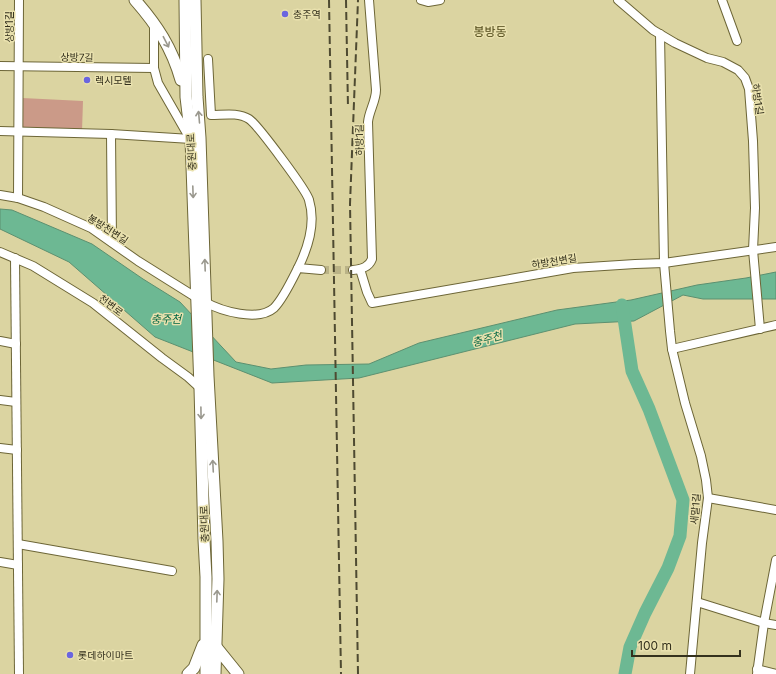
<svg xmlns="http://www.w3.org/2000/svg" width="776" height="674" font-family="Inter,'Noto Sans KR',sans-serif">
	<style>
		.green { fill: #cb9a88 }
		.water { fill: #6db893; stroke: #5c9070 }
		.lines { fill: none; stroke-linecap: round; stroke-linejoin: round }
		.river { stroke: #6db893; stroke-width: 13 }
		.street-tunnel { stroke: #bab387; stroke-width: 8; stroke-dasharray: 8 4; stroke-linecap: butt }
		.street-casing { stroke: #6d6637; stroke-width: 10 }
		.secondary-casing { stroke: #6d6637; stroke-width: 13 }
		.street { stroke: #fff; stroke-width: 8 }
		.secondary { stroke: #fff; stroke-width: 11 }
		.rail { stroke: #4e4a31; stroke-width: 2; stroke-dasharray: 8 4; stroke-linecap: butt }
		.oneway { stroke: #9a988e }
		.poi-dot { fill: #6a65df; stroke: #e9e1ae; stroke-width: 1.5 }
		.labels { text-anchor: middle; stroke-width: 3; stroke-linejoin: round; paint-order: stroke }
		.poi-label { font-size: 10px; fill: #34311d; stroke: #e9e1ae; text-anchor: start }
		.street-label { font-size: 10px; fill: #34311d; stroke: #e9e1ae }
		.water-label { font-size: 11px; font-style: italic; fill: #016542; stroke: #e9e1ae }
		.quarter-label { font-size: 12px; fill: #4f4818; stroke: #e9e1ae }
	</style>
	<rect width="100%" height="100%" fill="#dbd4a1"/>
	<polygon class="green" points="22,98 83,101 82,131 21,128"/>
	<polygon class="water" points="0,209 12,210 92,244 143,279 180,302 236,362 271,369 306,365 369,364 419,343 557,310 631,300 697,285 746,278 776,272 776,299 703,299 683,295 634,321 575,324 359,378 272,383 155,337 69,262 0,229"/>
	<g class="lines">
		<polyline class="river" points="622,305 632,371 649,409 683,500 680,536 668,568 645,613 630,647 625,674"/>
		<polyline class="street-tunnel" points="321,270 353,270"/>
		<g class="street-casing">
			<g id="street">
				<polyline points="421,0 428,2 440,0"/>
				<polyline points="618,0 653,30 675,43 707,58 723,62 738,70 745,78 749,89 753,141 755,208 753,250 760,329"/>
				<polyline points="722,0 737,41"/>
				<polyline points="154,24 154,68 158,83 189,137"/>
				<polyline points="660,34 664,263 670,331 672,349 685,403 701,456 706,480 708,498 702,543 690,674"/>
				<path d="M208,59l3,56c12,0 27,-3 38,4 8,5 58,72 60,81 7,23 -1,48 -11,68"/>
				<polyline points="0,66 154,68"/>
				<polyline points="0,131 111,134 191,139"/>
				<polyline points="111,134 112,242"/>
				<polyline points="0,195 18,198 44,207 91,228 138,261 197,298"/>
				<polyline points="18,198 19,0"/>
				<polyline points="0,252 33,266 93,303 162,358 188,377 200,388"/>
				<polyline points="15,258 19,674"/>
				<polyline points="360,269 367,292 372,303 573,268 635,264 664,263 776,247"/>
				<path d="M353,270c9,-1 16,-3 19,-11l-4,-137c1,-11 8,-21 8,-32l-7,-90"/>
				<path d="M205,302c16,9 53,20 69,6 9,-9 18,-28 24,-40l23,2"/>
				<polyline points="0,341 16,344"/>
				<polyline points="672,349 776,325"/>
				<polyline points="0,400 16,402"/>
				<polyline points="0,448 17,450"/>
				<polyline points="708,498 776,510"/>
				<polyline points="18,544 172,571"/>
				<polyline points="0,562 18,565"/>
				<polyline points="697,602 764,623 776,625"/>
				<polyline points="757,669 776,674"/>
				<polyline points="757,674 764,623 776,560"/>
			</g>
		</g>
		<g class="secondary-casing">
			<g id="secondary">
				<path d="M135,0c22,25 37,48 46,80"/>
				<polyline points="185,0 186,97 191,139 200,388 204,540 206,577 206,674"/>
				<polyline points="195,0 197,97 200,138 208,376 217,541 218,579 215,674"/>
				<polyline points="217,648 238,674"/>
				<polyline points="188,674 194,668 203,645"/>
			</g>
		</g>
		<use href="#street" class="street"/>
		<use href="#secondary" class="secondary"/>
		<g class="rail">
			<polyline points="329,0 341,674"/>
			<polyline points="346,0 348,108"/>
			<polyline points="358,674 350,204 358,0"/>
		</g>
	</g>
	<defs><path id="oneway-shaft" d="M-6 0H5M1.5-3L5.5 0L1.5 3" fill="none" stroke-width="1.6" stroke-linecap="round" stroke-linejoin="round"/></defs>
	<g class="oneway">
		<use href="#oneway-shaft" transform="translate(166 42) rotate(63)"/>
		<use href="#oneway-shaft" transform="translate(199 117) rotate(-95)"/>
		<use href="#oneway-shaft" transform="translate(193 192) rotate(88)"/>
		<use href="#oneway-shaft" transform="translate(205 265) rotate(-92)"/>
		<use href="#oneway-shaft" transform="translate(201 413) rotate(89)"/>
		<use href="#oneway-shaft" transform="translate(213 466) rotate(-93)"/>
		<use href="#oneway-shaft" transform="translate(217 596) rotate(-88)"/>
	</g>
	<g class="poi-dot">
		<circle cx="285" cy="14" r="4"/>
		<circle cx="87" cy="80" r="4"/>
		<circle cx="70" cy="655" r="4"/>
	</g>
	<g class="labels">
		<g class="poi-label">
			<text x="293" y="18">충주역</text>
			<text x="95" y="84">렉시모텔</text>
			<text x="78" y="659">롯데하이마트</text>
		</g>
		<g class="street-label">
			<text transform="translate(9 27) rotate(-90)" y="4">상방1길</text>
			<text transform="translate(77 57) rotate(1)" y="4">상방7길</text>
			<text transform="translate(758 99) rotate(82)" y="4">하방1길</text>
			<text transform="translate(359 140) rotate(-91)" y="4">하방1길</text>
			<text transform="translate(191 152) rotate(-93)" y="4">충원대로</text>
			<text transform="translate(108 229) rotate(33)" y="4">봉방천변길</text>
			<text transform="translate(554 261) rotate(-9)" y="4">하방천변길</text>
			<text transform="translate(111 305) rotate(38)" y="4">천변로</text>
			<text transform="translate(695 509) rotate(-85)" y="4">새말1길</text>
			<text transform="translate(204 524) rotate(-92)" y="4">충원대로</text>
		</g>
		<g class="water-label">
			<text x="166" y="323">충주천</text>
			<text transform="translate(487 339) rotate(-15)" y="4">충주천</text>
		</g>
		<g class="quarter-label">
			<text x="490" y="36">봉방동</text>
		</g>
	</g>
	<path d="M632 650v6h108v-6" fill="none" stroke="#34311d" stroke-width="2"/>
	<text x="638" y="650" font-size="12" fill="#34311d" stroke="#e9e1ae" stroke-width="3" paint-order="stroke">100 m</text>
</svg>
